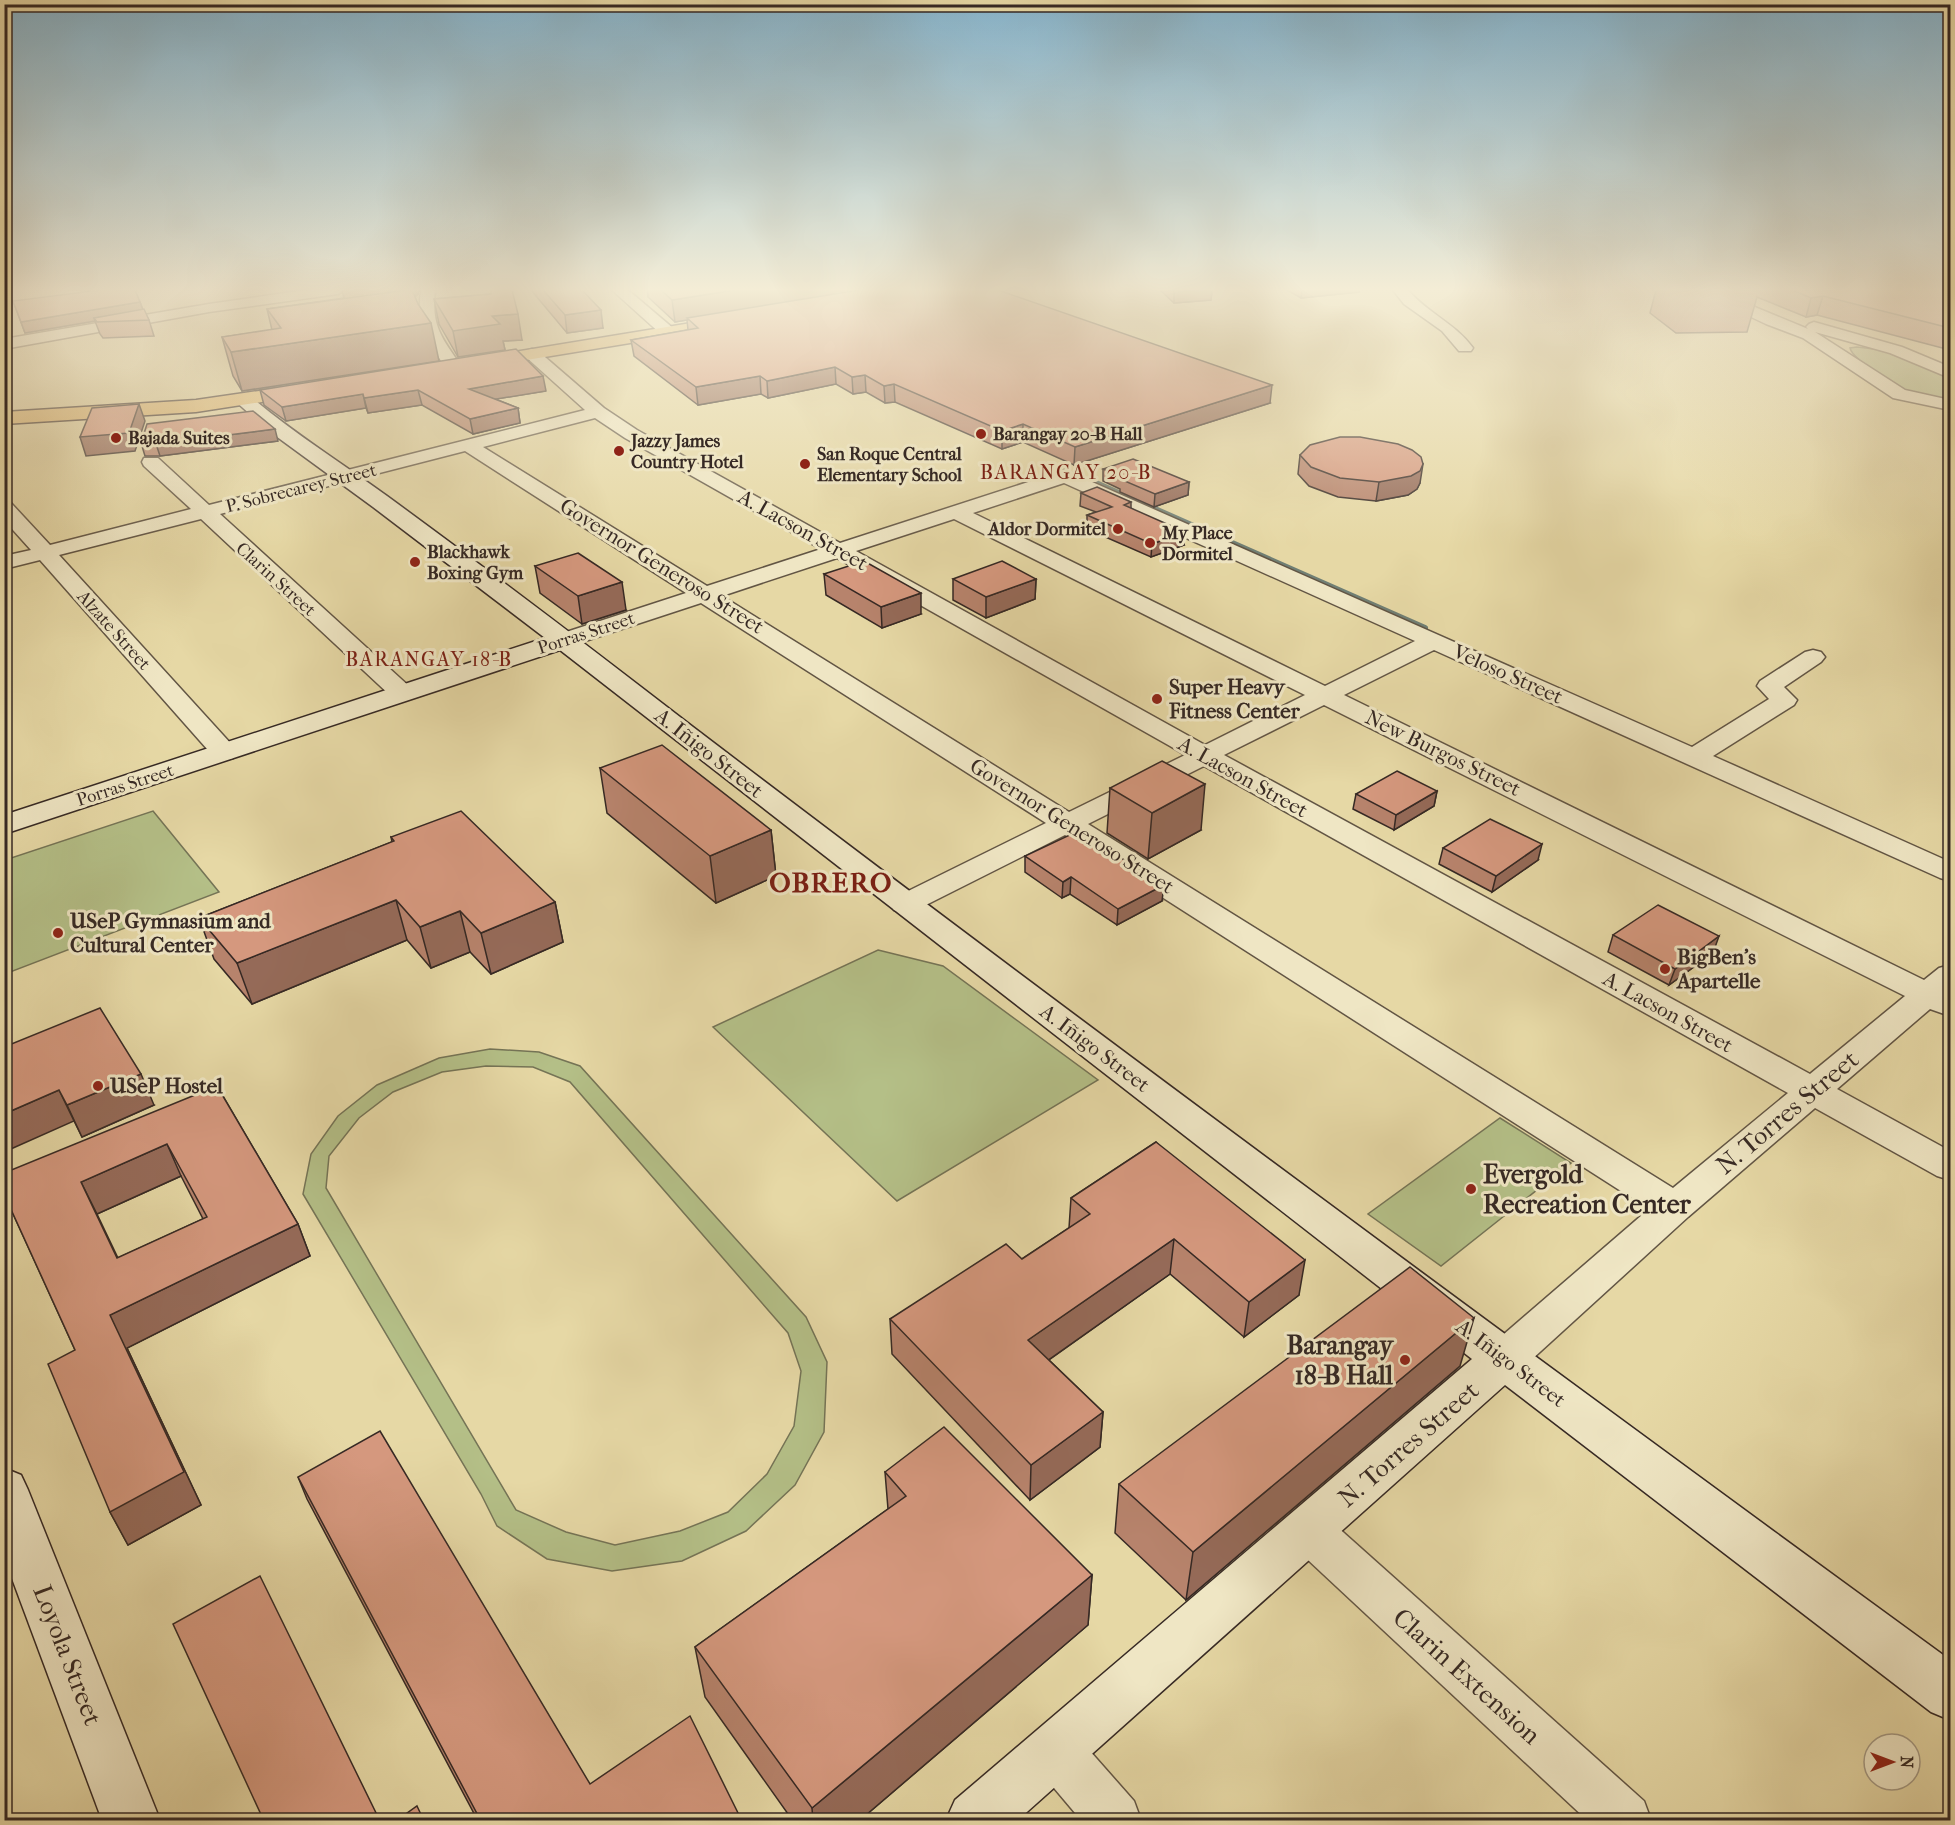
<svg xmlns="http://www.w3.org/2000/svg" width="1955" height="1825" font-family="'IM FELL French Canon',serif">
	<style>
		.green { fill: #b4bf87; stroke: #757456; stroke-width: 1.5; fill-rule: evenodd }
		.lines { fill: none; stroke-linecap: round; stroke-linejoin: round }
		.stream { stroke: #707f74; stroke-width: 6 }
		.street-casing { stroke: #625544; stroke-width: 3 }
		.secondary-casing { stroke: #362924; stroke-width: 3 }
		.primary-casing { stroke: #362924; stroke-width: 3 }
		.street { fill: #efe6c4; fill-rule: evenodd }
		.secondary { fill: #efe6c4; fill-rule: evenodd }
		.primary { fill: #e3bc72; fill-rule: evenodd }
		.wall { fill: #b7836c; stroke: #362924; stroke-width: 1.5; fill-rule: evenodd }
		.shaded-wall { fill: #956a58; stroke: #362924; stroke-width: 1.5 }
		.building { fill: #d5987e; stroke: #362924; stroke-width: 1.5; fill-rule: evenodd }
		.poi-dot { fill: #8f2418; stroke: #efe6c4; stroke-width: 2 }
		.labels { text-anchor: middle; stroke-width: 6; stroke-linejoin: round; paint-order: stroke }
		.far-poi-label { font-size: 18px; font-weight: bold; fill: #362924; stroke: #efe6c4; text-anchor: start }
		.far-street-label { font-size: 18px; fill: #362924; stroke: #efe6c4 }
		.far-quarter-label { font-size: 20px; letter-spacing: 1.5px; fill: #7a1f14; stroke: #efe6c4 }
		.street-label { font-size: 21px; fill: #362924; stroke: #efe6c4 }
		.poi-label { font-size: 21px; font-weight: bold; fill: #362924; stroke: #efe6c4; text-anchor: start }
		.near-street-label { font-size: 26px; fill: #362924; stroke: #efe6c4 }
		.near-poi-label { font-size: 26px; font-weight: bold; fill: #362924; stroke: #efe6c4; text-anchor: start }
		.district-label { font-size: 27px; font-weight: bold; letter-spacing: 1.5px; fill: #7a1f14; stroke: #efe6c4 }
	</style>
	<rect width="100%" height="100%" fill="#e6d8a5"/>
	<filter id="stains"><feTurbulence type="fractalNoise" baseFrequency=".00333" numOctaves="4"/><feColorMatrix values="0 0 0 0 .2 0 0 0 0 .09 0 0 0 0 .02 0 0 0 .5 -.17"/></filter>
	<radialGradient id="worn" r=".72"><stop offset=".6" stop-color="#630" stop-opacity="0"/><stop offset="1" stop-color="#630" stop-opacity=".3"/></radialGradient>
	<g class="green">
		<path d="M1857,347l25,3 68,27v25c-10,-1 -22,-2 -32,-5 -14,-6 -65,-36 -68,-49z"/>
		<polygon points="153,811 219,892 5,974 5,860"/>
		<polygon points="878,950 943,966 1098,1080 897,1201 713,1027"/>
		<path d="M490,1049l49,3 41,14 226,251 21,45 -3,70 -29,53 -49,46 -64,30 -70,10 -65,-12 -50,-33 -16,-32 -178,-300 8,-40 27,-38 39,-31 62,-27zM486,1066l47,1 37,15 218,251 13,38 -7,55 -27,48 -39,38 -48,19 -65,14 -49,-13 -50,-22 -190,-322 3,-32 30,-38 34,-26 49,-20z"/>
		<polygon points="1500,1118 1571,1163 1441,1266 1368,1214"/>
	</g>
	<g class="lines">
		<polyline class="stream" points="1096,483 1425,628"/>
		<g class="street-casing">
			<g id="street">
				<polygon points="305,290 345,290 338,294 209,312 4,349 4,339 209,304"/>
				<path d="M421,290h14c-4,37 7,48 27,77l-2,3h-12c-21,-28 -32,-43 -27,-80z"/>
				<polygon points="612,290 628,290 674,329 676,332 674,335 662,335"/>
				<path d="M1393,290h15c19,23 47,33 65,58l-2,3h-12l-17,-20 -38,-27z"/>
				<polygon points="1694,290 1714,290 1808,329 1806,327 1809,324 1814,322 1902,347 1950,367 1950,378 1890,353 1815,332 1905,390 1950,400 1950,410 1893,398 1803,338 1766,324"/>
				<path d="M532,349l6,2 66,57 33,22 203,113 225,-73 627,277 77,-48 -12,-13 3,-5 45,-29 8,-2 8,2 4,5 -4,5 -37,25 13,13 -3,5 -81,51 237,106v19l-10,-3 -506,-228 -90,45 580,285 15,-12 11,-3v51l-20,-7 -93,80 113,62v29l-13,-4 -122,-68 -127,109 -169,154 -15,5 -15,-5 -6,-12 6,-12 160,-138 -584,-374 -149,75 -11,3 -11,-3 -4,-6 4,-6 152,-75 -345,-220 -128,42 -8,2 -8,-2 -4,-5 4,-5 129,-42 -221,-142 -245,63 191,174 3,5 -3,5 -9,2 -9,-2 -192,-179 -142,36 174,191 4,6 -4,6 -9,2 -9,-2 -175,-198 -36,9v-13l27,-6 -27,-30v-19l7,2 39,42 141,-36 -47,-43 -2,-4 2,-4h14l51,47 376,-95 -59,-53 -2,-3 2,-3zM595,418l30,20 196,111 -114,37 -224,-139zM1064,483l351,158 -90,45 -352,-173zM954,519l351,176 -100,50 -349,-194zM837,558l333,188 15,9 -116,57 -347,-216zM1324,705l581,291 -95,78 -586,-319zM1204,766l584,327 -115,95 -585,-364z"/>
				<polygon points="1309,1510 1325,1516 1644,1801 1651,1820 1587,1820 1293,1546 1286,1531 1293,1516"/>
				<polygon points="1056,1726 1074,1733 1134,1801 1141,1820 1081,1820 1038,1769 1031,1751 1038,1733"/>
			</g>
		</g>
		<g class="secondary-casing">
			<g id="secondary">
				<path d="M243,394l7,2c43,37 92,67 137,100 104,76 205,153 306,231 415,316 836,626 1257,933v60l-19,-8 -426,-327 -487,435h-72l9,-20 517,-441 -912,-709 -556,184v-19l541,-177 -172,-131 -104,-76 -35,-31 2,-4z"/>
				<polygon points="4,1468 21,1475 28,1490 160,1820 102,1820 4,1557"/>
			</g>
		</g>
		<g class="primary-casing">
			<g id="primary">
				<polygon points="734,316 740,317 742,321 740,325 477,368 471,367 468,363 471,359 477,358"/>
				<polygon points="307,384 314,386 316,390 314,394 196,412 4,424 4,412 196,400"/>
			</g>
		</g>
		<use href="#street" class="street"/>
		<use href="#secondary" class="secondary"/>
		<use href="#primary" class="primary"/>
	</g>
	<g class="wall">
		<polygon points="342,290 419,290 418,294 415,297 439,361 242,391 233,376 222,337 272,330 267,309 344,298"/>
		<polygon points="531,290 582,290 603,328 567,333"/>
		<polygon points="648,290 998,290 1270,403 1074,465 1023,442 1002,449 895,402 885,403 866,392 853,394 836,384 768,398 761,394 698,405 634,356 631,340 688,330 687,320 675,322 648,297"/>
		<polygon points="1160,290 1212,290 1211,300 1174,303"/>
		<polygon points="1287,290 1359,290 1359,292 1301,298"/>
		<polygon points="1656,290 1950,290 1950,350 1817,315 1806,317 1757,297 1747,332 1676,333 1650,313"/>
		<polygon points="491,294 522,340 503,341 505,350 458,357 439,324 434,299"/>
		<polygon points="13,301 140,302 143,310 149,320 154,336 103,338 100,334 95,321 25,333"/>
		<polygon points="260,390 546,391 495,399 518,408 520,423 473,434 422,405 368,413 366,408 286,421 264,405"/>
		<polygon points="278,441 160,456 145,456 141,443"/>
		<polygon points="1300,455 1420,483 1417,489 1408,495 1376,501 1338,497 1309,486 1298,474"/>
		<polygon points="1103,469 1189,482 1188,495 1154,507 1120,492 1120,489 1103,481"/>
		<polygon points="1081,493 1131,502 1131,508 1184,545 1151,557 1087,529 1087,515 1096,512 1080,506"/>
		<polygon points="535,566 626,610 582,624 540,593"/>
		<polygon points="824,574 921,614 882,628 826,595"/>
		<polygon points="953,579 1036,579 1035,599 986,618 953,600"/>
		<polygon points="600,768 771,830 776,876 716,903 607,813"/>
		<polygon points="1110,788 1201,830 1148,859 1107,833"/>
		<polygon points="1437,791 1434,806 1394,830 1353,809 1356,794"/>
		<polygon points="391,837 555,902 563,942 491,974 470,952 431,968 407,940 252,1004 214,959 199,918 392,842"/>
		<polygon points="1443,848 1538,860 1492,892 1439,864"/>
		<polygon points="1025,856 1162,901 1117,925 1070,894 1062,898 1025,872"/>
		<polygon points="1613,935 1713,953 1669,985 1608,952"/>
		<polygon points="4,1047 154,1105 82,1137 74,1121"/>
		<path d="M217,1086l81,138 12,32 -183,92 74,157 -73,40 -18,-33 -35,-162 -71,-156zM181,1176l22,43 -85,39 -21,-44z"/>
		<polygon points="1156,1142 1299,1295 1244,1337 1170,1274 1049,1360 1103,1412 1100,1447 1030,1500 892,1354 890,1319 1022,1259 1069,1228 1071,1198"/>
		<polygon points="1460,1366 1186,1600 1115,1533 1119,1484"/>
		<polygon points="885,1472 1092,1575 1088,1625 859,1821 793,1821 705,1697 695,1647 888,1509"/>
		<polygon points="298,1477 590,1784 742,1821 478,1821 307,1499"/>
	</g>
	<g class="shaded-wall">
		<polygon points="402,290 419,290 418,294 404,303"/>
		<polygon points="735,290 865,290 675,322 672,300"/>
		<polygon points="1174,290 1212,290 1211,300 1174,303"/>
		<polygon points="1302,290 1359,290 1359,292 1301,298"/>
		<polygon points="1823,296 1817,315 1806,317 1811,298"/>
		<polygon points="140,302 144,313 94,318 95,321 25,333 21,322"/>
		<polygon points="601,310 603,328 567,333 565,315"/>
		<polygon points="518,314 522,340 503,341 505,350 458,357 453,331 492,316"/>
		<polygon points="431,323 439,361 242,391 231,352"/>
		<polygon points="835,367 836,384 768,398 767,381"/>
		<polygon points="865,375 866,392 853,394 852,377"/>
		<polygon points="543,376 546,391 472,403 469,389"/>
		<polygon points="760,376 761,394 698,405 696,387"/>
		<polygon points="894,384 895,402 885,403 884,386"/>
		<polygon points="1272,385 1270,403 1074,465 1075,447"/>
		<polygon points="418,390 422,405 368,413 364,398"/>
		<polygon points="363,394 366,408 286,421 282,407"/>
		<polygon points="139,404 145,421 135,451 86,456 80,437"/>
		<polygon points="518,408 520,423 473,434 470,419"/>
		<polygon points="1023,424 1023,442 1002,449 1002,431"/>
		<polygon points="275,429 278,441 160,456 156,444"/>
		<polygon points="1423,464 1420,483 1417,489 1408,495 1376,501 1379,482"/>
		<polygon points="1189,482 1188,495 1154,507 1155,494"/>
		<polygon points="1185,532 1184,545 1151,557 1152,544"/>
		<polygon points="1036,579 1035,599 986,618 986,597"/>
		<polygon points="622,582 626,610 582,624 578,596"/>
		<polygon points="921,593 921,614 882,628 881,607"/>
		<polygon points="1205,784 1201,830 1148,859 1152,813"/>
		<polygon points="1437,791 1434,806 1394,830 1396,815"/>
		<polygon points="771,830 776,876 716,903 710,856"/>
		<polygon points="1542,844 1538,860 1492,892 1496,876"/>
		<polygon points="1071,877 1070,894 1062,898 1063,882"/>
		<polygon points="1164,885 1162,901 1117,925 1118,909"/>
		<polygon points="396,900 407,940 252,1004 237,963"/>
		<polygon points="555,902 563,942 491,974 481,933"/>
		<polygon points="460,911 470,952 431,968 420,927"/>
		<polygon points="1719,936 1713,953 1669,985 1675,969"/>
		<polygon points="141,1074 154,1105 82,1137 67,1105"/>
		<polygon points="59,1090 74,1121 4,1152 4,1114"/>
		<polygon points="167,1144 181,1176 97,1214 81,1182"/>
		<polygon points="298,1224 310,1256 127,1348 201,1505 128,1545 110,1512 110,1315"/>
		<polygon points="1174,1239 1170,1274 1027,1375 1028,1340"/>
		<polygon points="1305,1260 1299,1295 1244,1337 1249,1302"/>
		<polygon points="1474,1318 1460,1366 1186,1600 1193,1552"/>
		<polygon points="1103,1412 1100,1447 1030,1500 1031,1465"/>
		<polygon points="1092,1575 1088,1625 859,1821 813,1821 812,1808"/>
	</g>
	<g class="building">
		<polygon points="100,290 135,290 140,302 21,322 13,301"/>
		<polygon points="407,290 412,290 418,304 431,323 231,352 222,337 281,328 267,309"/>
		<polygon points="491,290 512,290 518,314 492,316 500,324 453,331 434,299 491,294"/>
		<polygon points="543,290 582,290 601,310 565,315"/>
		<polygon points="661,290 735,290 672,300"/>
		<polygon points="859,290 998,290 1272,385 1075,447 1023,424 1002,431 894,384 884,386 865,375 852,377 835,367 767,381 760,376 696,387 631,340 698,328 687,318"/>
		<polygon points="1792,290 1950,290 1950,328 1823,296 1811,298"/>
		<polygon points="144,309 149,320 97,322 94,318"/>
		<polygon points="516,349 543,376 469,389 518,408 470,419 418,390 364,398 363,394 282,407 260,390"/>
		<polygon points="139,404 129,433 80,437 92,408"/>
		<polygon points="253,411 275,429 156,444 141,443 147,424"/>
		<polygon points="1340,437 1360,437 1398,444 1412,450 1421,457 1423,464 1420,471 1411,476 1379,482 1340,478 1311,467 1300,455 1310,445"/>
		<polygon points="1133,459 1189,482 1155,494 1120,479 1124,478 1103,469"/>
		<polygon points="1097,487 1131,502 1124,505 1185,532 1152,544 1087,515 1112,507 1081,493"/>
		<polygon points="578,553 622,582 578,596 535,566"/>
		<polygon points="864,561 921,593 881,607 824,574"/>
		<polygon points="1002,561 1036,579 986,597 953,579"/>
		<polygon points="662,745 771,830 710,856 600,768"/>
		<polygon points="1162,761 1205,784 1152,813 1110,788"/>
		<polygon points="1397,771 1437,791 1396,815 1356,794"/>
		<polygon points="461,811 555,902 481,933 460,911 420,927 396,900 237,963 199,918 394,841 391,837"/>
		<polygon points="1490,819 1542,844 1496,876 1443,848"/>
		<polygon points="1078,831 1164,885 1118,909 1071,877 1063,882 1025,856"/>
		<polygon points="1658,905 1719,936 1675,969 1613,935"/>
		<polygon points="100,1008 141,1074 67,1105 59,1090 4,1114 4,1047"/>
		<path d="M217,1086l81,138 -188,91 74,157 -74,40 -62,-148 27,-14 -71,-156v-21zM167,1144l40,73 -90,41 -36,-76z"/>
		<polygon points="1156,1142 1305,1260 1249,1302 1174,1239 1028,1340 1103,1412 1031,1465 890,1319 1006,1244 1022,1259 1090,1214 1071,1198"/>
		<polygon points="1410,1267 1474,1318 1193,1552 1119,1484"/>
		<polygon points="944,1427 1092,1575 812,1808 695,1647 906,1496 885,1472"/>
		<polygon points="380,1431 590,1784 690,1716 742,1821 481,1821 298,1477"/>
		<polygon points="260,1576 380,1821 264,1821 173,1624"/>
		<polygon points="417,1806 424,1821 396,1821"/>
	</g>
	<linearGradient id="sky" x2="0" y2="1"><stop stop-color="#87b6cf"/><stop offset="0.53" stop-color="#f4edd6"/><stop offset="1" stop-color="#f4edd6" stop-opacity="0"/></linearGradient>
	<rect width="1955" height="546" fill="url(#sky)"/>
	<g class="poi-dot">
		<circle cx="981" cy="434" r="6"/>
		<circle cx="116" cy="438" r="6"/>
		<circle cx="619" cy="451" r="6"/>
		<circle cx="805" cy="464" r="6"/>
		<circle cx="1118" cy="529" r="6"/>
		<circle cx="1150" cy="543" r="6"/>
		<circle cx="415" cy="562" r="6"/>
		<circle cx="1157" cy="699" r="6"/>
		<circle cx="58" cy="933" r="6"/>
		<circle cx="1665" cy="969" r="6"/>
		<circle cx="98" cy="1086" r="6"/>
		<circle cx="1471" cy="1189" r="6"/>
		<circle cx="1405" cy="1360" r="6"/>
	</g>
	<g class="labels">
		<g class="far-poi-label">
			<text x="993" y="440">Barangay 20-B Hall</text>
			<text x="128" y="444">Bajada Suites</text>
			<text x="631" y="447">Jazzy James<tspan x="631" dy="21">Country Hotel</tspan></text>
			<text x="817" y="460">San Roque Central<tspan x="817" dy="21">Elementary School</tspan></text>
			<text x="1106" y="535" text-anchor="end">Aldor Dormitel</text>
			<text x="1162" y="539">My Place<tspan x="1162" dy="21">Dormitel</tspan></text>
			<text x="427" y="558">Blackhawk<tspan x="427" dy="21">Boxing Gym</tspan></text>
		</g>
		<g class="far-street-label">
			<text transform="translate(301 488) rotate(-14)" y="6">P. Sobrecarey Street</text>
			<text transform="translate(276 579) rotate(42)" y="6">Clarin Street</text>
			<text transform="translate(114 630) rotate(48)" y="6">Alzate Street</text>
			<text transform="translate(586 633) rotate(-18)" y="6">Porras Street</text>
			<text transform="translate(125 785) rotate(-18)" y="6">Porras Street</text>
		</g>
		<g class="far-quarter-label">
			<text x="1066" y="479">BARANGAY 20-B</text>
			<text x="429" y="666">BARANGAY 18-B</text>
		</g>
		<g class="street-label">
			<text transform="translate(803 530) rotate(29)" y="7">A. Lacson Street</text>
			<text transform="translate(662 566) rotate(32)" y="7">Governor Generoso Street</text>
			<text transform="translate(1508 674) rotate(24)" y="7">Veloso Street</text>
			<text transform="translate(709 753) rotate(38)" y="7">A. Iñigo Street</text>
			<text transform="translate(1443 753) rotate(26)" y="7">New Burgos Street</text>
			<text transform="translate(1243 777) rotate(29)" y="7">A. Lacson Street</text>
			<text transform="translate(1072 826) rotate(32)" y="7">Governor Generoso Street</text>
			<text transform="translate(1668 1012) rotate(29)" y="7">A. Lacson Street</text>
			<text transform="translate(1095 1048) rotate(37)" y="7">A. Iñigo Street</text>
			<text transform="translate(1511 1363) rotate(37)" y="7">A. Iñigo Street</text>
		</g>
		<g class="poi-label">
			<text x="1169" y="694">Super Heavy<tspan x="1169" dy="24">Fitness Center</tspan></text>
			<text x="70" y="928">USeP Gymnasium and<tspan x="70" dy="24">Cultural Center</tspan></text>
			<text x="1677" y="964">BigBen's<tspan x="1677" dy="24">Apartelle</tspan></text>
			<text x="110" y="1093">USeP Hostel</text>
		</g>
		<g class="near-street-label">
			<text transform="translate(1787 1112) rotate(-40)" y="9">N. Torres Street</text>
			<text transform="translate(1408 1444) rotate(-41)" y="9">N. Torres Street</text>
			<text transform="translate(68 1655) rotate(69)" y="9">Loyola Street</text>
			<text transform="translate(1467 1676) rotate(42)" y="9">Clarin Extension</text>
		</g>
		<g class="near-poi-label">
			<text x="1483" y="1183">Evergold<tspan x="1483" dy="30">Recreation Center</tspan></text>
			<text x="1393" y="1354" text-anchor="end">Barangay<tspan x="1393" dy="30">18-B Hall</tspan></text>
		</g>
		<g class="district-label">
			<text x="831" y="892">OBRERO</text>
		</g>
	</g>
	<rect width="1955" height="1825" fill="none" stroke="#e6d8a5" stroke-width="24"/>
	<rect x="6" y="6" width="1943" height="1813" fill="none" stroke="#362924" stroke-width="3"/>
	<rect x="12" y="12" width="1931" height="1801" fill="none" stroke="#362924" stroke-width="1.5"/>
	<g transform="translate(1892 1762) rotate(90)"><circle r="28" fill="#efe6c4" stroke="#a59a84" stroke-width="1.5"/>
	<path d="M0-4.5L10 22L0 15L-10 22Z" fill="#8f2418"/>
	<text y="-9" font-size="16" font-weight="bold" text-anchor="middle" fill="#362924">N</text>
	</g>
	<rect width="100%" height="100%" filter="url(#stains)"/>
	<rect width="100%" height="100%" fill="url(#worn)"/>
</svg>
